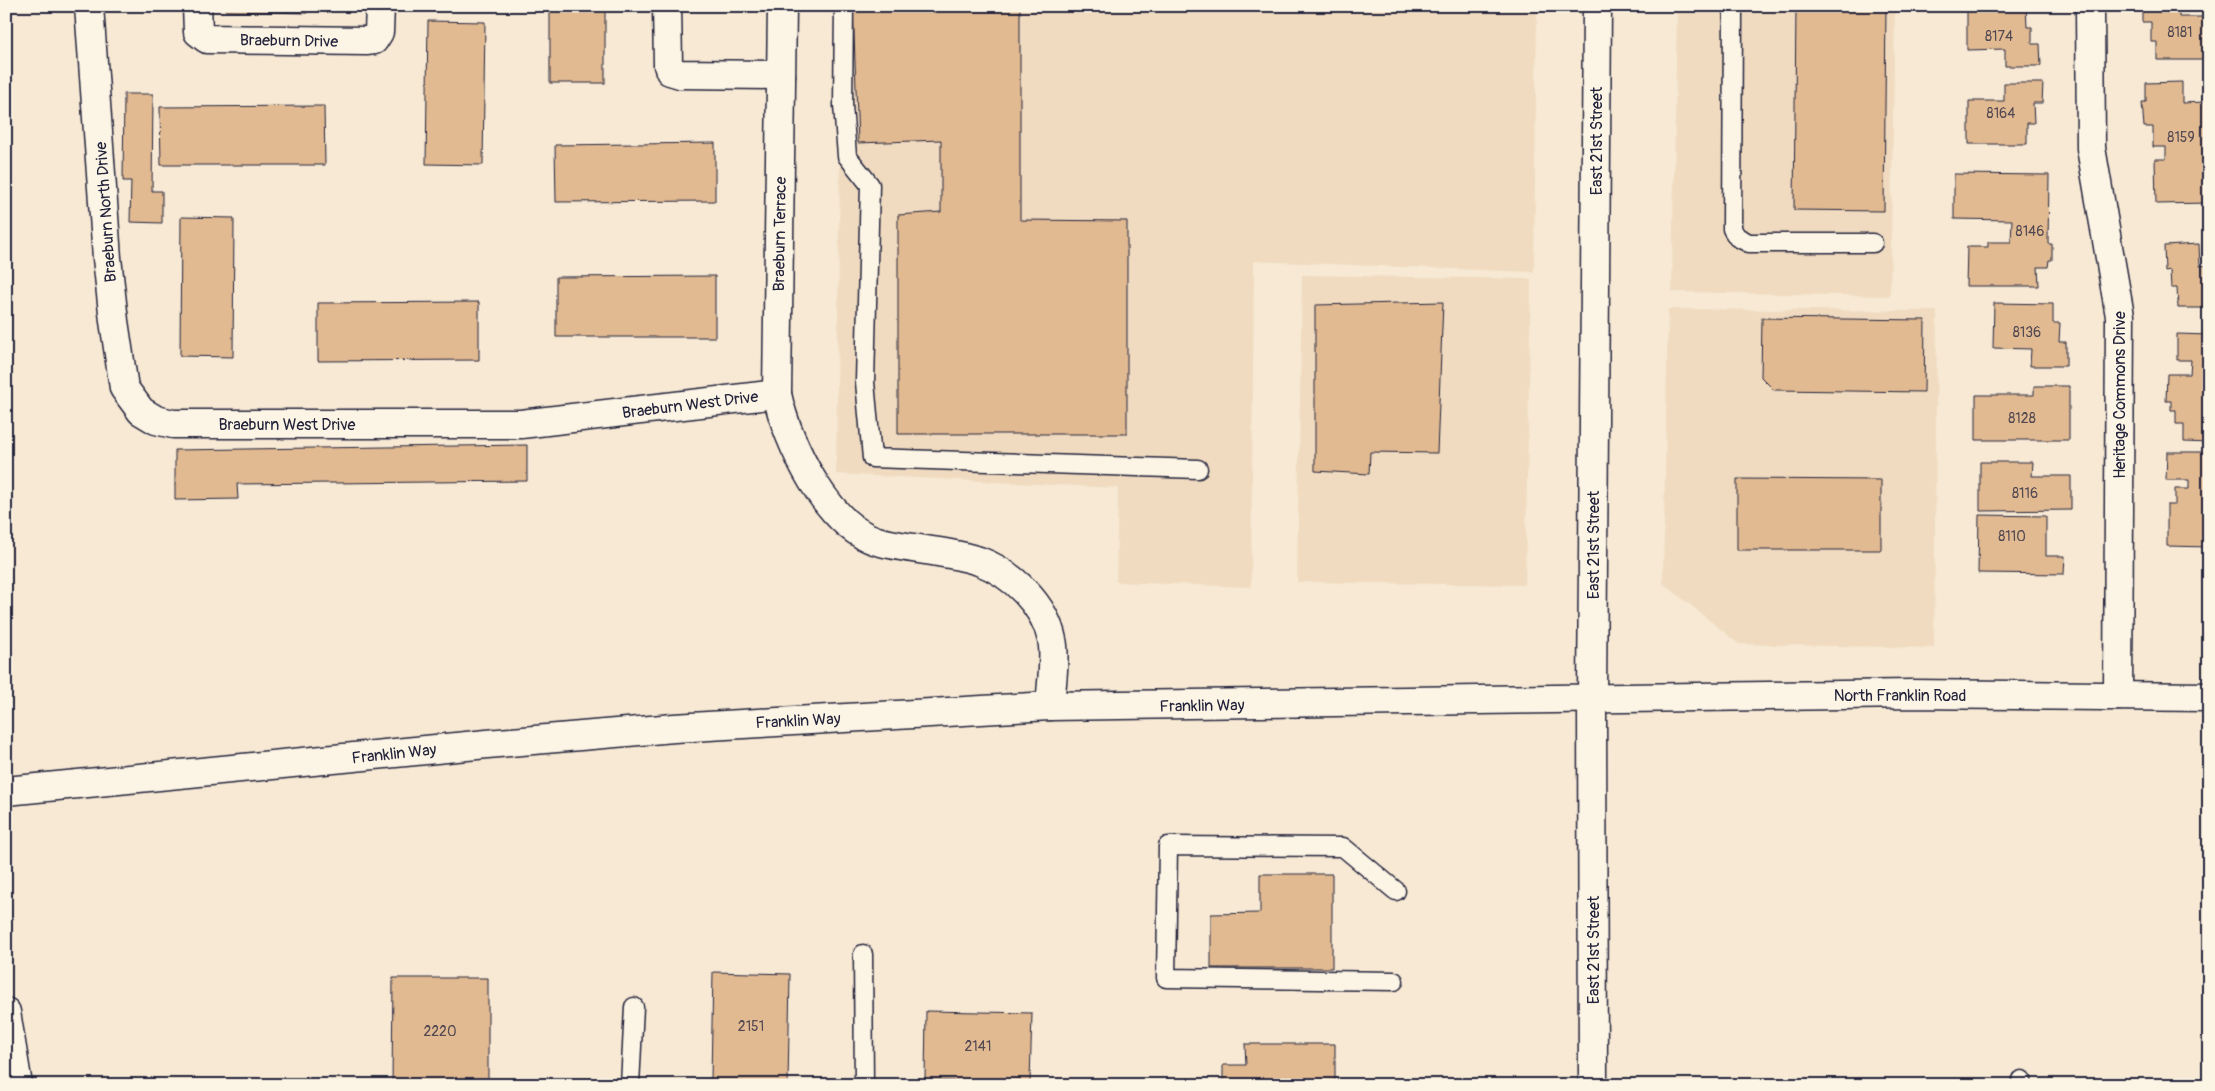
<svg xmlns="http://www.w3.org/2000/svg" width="2215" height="1091" font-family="Pangolin,sans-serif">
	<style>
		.built { fill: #f0dbc0 }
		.building { fill: #e1ba92; stroke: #22223b }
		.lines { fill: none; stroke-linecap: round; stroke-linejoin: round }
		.lane-casing { stroke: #22223b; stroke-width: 21 }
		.street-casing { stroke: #22223b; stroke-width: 31 }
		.secondary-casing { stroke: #22223b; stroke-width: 31 }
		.highway-casing { stroke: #22223b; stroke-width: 31 }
		.lane { stroke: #fcf5e5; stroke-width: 18 }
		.street { stroke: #fcf5e5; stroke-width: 28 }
		.secondary { stroke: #fcf5e5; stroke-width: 28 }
		.highway { stroke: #fcf5e5; stroke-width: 28 }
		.labels { text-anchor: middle; stroke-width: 4; stroke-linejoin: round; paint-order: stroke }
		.number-label { font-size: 14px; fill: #524851 }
		.street-label { font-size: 16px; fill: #22223b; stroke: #fcf5e5 }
	</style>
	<rect width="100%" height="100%" fill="#f7e9d4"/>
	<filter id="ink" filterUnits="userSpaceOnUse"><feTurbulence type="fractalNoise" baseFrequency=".02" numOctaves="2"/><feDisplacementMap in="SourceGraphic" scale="10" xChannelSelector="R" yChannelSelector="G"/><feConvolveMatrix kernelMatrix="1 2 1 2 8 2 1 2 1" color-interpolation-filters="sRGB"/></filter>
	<g filter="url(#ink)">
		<g class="built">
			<polygon points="842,6 1537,6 1534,272 1254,261 1251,587 1116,582 1118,488 836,474"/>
			<polygon points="1677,6 1895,6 1890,296 1672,292"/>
			<polygon points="1302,275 1531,279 1525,585 1297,582"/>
			<polygon points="1668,309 1937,311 1934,648 1739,644 1663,583"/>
		</g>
		<g class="building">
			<polygon points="226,6 307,6 307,13 226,11"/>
			<rect x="550" y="6" width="55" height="77"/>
			<polygon points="853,6 1020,6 1020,220 1127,221 1127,434 898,434 898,215 941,212 941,140 858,143"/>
			<polygon points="1796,6 1886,6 1884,211 1794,210"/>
			<polygon points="1967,6 2026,6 2027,27 2032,27 2032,44 2040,44 2041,66 2005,66 2005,49 1967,50"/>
			<polygon points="2142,6 2179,6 2179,17 2209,17 2209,60 2157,60 2157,42 2151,42 2151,22 2142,22"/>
			<polygon points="428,21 485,22 483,165 426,164"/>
			<polygon points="2182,82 2182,103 2205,102 2205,108 2209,108 2209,203 2156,204 2155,159 2166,159 2166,147 2153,147 2153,127 2144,127 2142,102 2146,102 2146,83"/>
			<polygon points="2004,83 2043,83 2042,103 2033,103 2034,123 2027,123 2027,144 1969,144 1969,101 2004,101"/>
			<polygon points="124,94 153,94 152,191 162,191 162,223 130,222 131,181 123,181"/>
			<polygon points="324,106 325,165 161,165 160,107"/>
			<polygon points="715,143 715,201 556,202 555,145"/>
			<polygon points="1954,174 2049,175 2048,244 2052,244 2052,260 2049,260 2048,267 2038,267 2039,286 1966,286 1967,247 1988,247 1988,242 2011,242 2012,220 1954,219"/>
			<polygon points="181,217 234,218 233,357 180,356"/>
			<polygon points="2199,244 2200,266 2209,265 2209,308 2178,308 2177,288 2171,288 2170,270 2165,271 2164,246"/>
			<polygon points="715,276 715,337 556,337 556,277"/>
			<polygon points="479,302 479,360 318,361 318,303"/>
			<polygon points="1443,302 1437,453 1370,452 1369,474 1315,471 1315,305"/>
			<polygon points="1994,303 2053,304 2053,323 2060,323 2059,342 2066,342 2066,366 2030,366 2031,349 1993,348"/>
			<polygon points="1762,318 1925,320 1924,392 1774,390 1761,377"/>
			<polygon points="2177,334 2209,335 2209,381 2203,381 2203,396 2209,397 2209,443 2184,442 2184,424 2176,424 2176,410 2171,410 2171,401 2166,401 2167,374 2190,374 2191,360 2177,360"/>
			<polygon points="2034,386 2069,386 2069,440 1976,440 1976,395 2034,395"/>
			<polygon points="527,445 527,481 237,484 238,499 175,500 175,450"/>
			<polygon points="2167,452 2209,452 2209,547 2167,546 2167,505 2175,505 2175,489 2189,489 2189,480 2166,480"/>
			<polygon points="1980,462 2033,462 2032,476 2071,476 2071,510 1980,511"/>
			<polygon points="1737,479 1881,480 1881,550 1737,550"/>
			<polygon points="1979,515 2046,516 2046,556 2065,556 2064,574 1978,573"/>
			<polygon points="1260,874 1332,874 1332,968 1211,968 1211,914 1260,913"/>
			<polygon points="713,972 790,974 788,1085 707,1085 707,1079 711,1079"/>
			<polygon points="393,978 488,978 488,1085 392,1085"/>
			<polygon points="926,1011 1032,1013 1030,1082 992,1081 992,1085 964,1085 964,1081 925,1080"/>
			<polygon points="1245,1044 1335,1044 1335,1085 1223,1085 1223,1065 1246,1065"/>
		</g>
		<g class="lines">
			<g class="lane-casing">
				<g id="lane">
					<polyline points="844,6 843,105 847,156 870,185 865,382 872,458 1198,469"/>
					<polyline points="1733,6 1732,229 1737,237 1749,243 1873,243"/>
					<polyline points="863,954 864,1085"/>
					<polyline points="1394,981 1166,978 1168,846 1343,847 1396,891"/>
					<polyline points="630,1085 634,1007"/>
					<polyline points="2020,1085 2022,1080"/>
				</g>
			</g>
			<g class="street-casing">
				<g id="street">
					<polyline points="89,6 107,258 114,321 124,388 141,411 156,420 173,424 521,424 777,394"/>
					<polyline points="197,6 198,32 207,39 366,41 374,40 379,32 380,6"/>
					<polyline points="667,6 668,65 670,71 680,74 781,75"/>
					<path d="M782,6l-5,388c10,48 50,132 100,147 33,9 69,9 102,20 33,12 66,44 73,79 4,16 -1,49 -2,66"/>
					<polyline points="2090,6 2091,148 2120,316 2118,696"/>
				</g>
			</g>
			<g class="secondary-casing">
				<g id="secondary">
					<polyline points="6,791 487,744 674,728 1050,706 1911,694 2209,697"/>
					<polyline points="1593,1085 1592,699 1597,6"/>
				</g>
			</g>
			<g class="highway-casing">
				<polyline id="highway" points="6,1012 18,1085"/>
			</g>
			<use href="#lane" class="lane"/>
			<use href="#street" class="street"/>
			<use href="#secondary" class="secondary"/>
			<use href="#highway" class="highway"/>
		</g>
	</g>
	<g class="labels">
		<g class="number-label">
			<text x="2180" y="37">8181</text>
			<text x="1999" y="41">8174</text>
			<text x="2001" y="118">8164</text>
			<text x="2181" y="142">8159</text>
			<text x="2030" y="236">8146</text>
			<text x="2027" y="337">8136</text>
			<text x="2022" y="423">8128</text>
			<text x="2025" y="498">8116</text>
			<text x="2012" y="541">8110</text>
			<text x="751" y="1031">2151</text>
			<text x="440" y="1036">2220</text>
			<text x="978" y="1051">2141</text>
		</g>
		<g class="street-label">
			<text transform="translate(289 40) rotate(1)" y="6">Braeburn Drive</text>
			<text transform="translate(1596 141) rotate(-90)" y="6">East 21st Street</text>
			<text transform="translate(105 212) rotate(-94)" y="6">Braeburn North Drive</text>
			<text transform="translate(779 234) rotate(-89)" y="6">Braeburn Terrace</text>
			<text transform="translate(2119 395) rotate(-90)" y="6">Heritage Commons Drive</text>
			<text transform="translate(690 404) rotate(-7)" y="6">Braeburn West Drive</text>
			<text x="287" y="430">Braeburn West Drive</text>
			<text transform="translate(1593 545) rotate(-90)" y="6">East 21st Street</text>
			<text x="1900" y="701">North Franklin Road</text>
			<text transform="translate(1202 705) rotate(-1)" y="6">Franklin Way</text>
			<text transform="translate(798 720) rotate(-3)" y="6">Franklin Way</text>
			<text transform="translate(394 753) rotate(-6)" y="6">Franklin Way</text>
			<text transform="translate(1593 950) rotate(-90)" y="6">East 21st Street</text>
		</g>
	</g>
	<rect width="2215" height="1091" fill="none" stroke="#fcf5e5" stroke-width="25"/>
	<rect x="12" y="12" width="2190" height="1066" fill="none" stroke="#22223b" stroke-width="2" filter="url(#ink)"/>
</svg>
